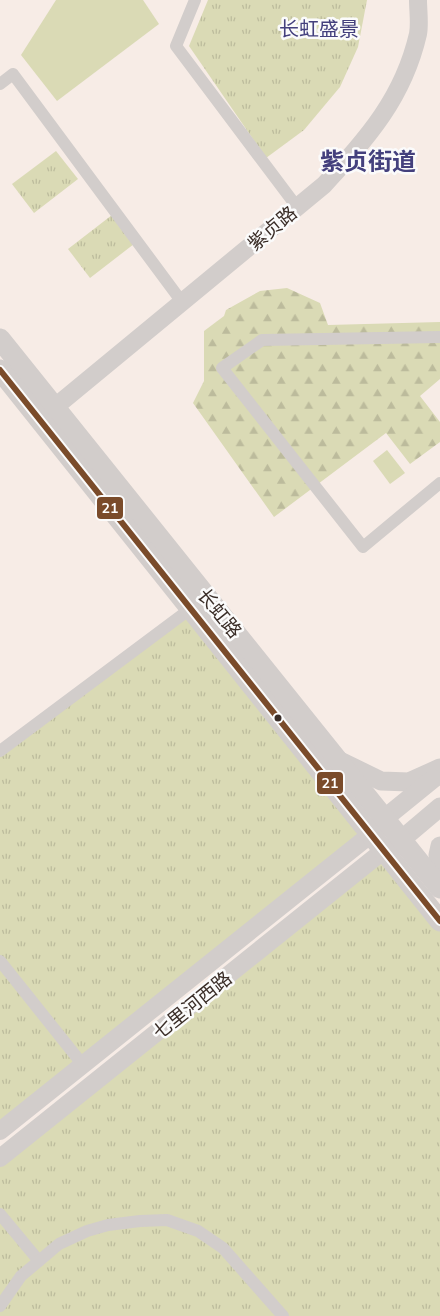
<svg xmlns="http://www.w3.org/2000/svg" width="440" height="1316" font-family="Mulish,'Noto Sans SC',sans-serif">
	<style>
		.green { fill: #dadab5 }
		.forest { fill: url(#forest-firs) }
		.park { fill: url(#park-tufts) }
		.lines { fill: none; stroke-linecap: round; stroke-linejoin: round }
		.street { stroke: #d2cdcb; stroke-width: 12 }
		.secondary { stroke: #d2cdcb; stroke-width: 18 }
		.primary { stroke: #d2cdcb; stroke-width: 19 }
		.highway { stroke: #d2cdcb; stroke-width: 21 }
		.bus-1-casing { stroke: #fbfbfb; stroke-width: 10 }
		.bus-1 { stroke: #7a4b2a; stroke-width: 6 }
		.bus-dot { fill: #3a2d27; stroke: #fbfbfb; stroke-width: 2 }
		.labels { text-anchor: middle; stroke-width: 5; stroke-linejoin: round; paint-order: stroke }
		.street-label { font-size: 19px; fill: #3a2d27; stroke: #fbfbfb }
		.neighbourhood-label { font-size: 20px; fill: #44407d; stroke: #fbfbfb }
		.district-label { font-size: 24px; font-weight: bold; fill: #44407d; stroke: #fbfbfb }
		.line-badge { stroke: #fbfbfb; stroke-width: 2 }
		.badge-label { font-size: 14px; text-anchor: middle; font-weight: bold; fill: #fff }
	</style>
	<defs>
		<pattern id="forest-firs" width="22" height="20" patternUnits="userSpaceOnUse" patternTransform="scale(1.25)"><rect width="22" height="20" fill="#dadab5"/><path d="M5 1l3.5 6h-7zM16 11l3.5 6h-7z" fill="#bcbb9c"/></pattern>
		<pattern id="park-tufts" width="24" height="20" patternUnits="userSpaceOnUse" patternTransform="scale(1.25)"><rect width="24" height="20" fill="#dadab5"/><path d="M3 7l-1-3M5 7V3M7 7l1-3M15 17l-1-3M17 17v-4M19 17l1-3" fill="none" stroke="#bcbb9c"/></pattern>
	</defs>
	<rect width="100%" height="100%" fill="#f7ece6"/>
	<g class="green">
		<polygon points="56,0 143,0 159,24 57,101 21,55"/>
		<polygon points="387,450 405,473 390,484 373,461"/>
	</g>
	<polygon class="forest" points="287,288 320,303 328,325 440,322 440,379 420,396 440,422 440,442 410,464 386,433 274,517 193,403 204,381 204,331 224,316 226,310 260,291"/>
	<g class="park">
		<polygon points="208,0 367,0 358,47 340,87 304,130 266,158 189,46"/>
		<polygon points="56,151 78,179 34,213 12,184"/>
		<polygon points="112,215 134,244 90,278 68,249"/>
		<polygon points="190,609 370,835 0,1131 0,751"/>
		<polygon points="383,851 440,921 440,1316 0,1316 0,1154"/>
	</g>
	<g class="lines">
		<g class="street">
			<polyline points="195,0 176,46 297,207"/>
			<polyline points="0,84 13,74 182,302"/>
			<polyline points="440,337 262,340 222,368 363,547 440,483"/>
			<polyline points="0,751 190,609"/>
			<polyline points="0,961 83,1065"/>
			<polyline points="0,1214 39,1261"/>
			<polyline points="0,1306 21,1276 59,1244 87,1231 108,1225 140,1221 167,1220 198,1231 223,1248 283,1316"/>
		</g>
		<g class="secondary">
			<path d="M55,407l269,-222c43,-47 79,-86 94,-151 2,-10 0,-23 0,-34"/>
			<polyline points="0,1131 370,835"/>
			<polyline points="0,1158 383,851"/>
		</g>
		<g class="primary">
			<polyline points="338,760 381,781 409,782 440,768"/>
			<polyline points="375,829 385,818 433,779"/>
			<polyline points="440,846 438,855 440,864"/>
			<polyline points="389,848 401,840 440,807"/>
		</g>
		<g class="highway">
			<polyline points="0,339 440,888"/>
			<polyline points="0,370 440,921"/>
		</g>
		<g class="bus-1-casing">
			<polyline id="bus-1" points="0,370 440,921"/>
		</g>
		<use href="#bus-1" class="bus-1"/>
	</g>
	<circle class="bus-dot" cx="278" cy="718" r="4.5"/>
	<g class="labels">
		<g class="street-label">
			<text transform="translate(272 228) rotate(-40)" y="7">紫贞路</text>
			<text transform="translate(220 613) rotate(51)" y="7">长虹路</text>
			<text transform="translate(192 1005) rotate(-39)" y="7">七里河西路</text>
		</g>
		<g class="neighbourhood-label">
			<text x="319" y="36">长虹盛景</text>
		</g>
		<g class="district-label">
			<text x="368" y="170">紫贞街道</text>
		</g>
	</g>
	<g class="line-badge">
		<rect x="96" y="496" width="28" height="24" rx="5" fill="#7a4b2a"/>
		<rect x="316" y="771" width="28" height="24" rx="5" fill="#7a4b2a"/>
	</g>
	<g class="badge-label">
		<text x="110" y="513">21</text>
		<text x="330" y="788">21</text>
	</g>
</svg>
